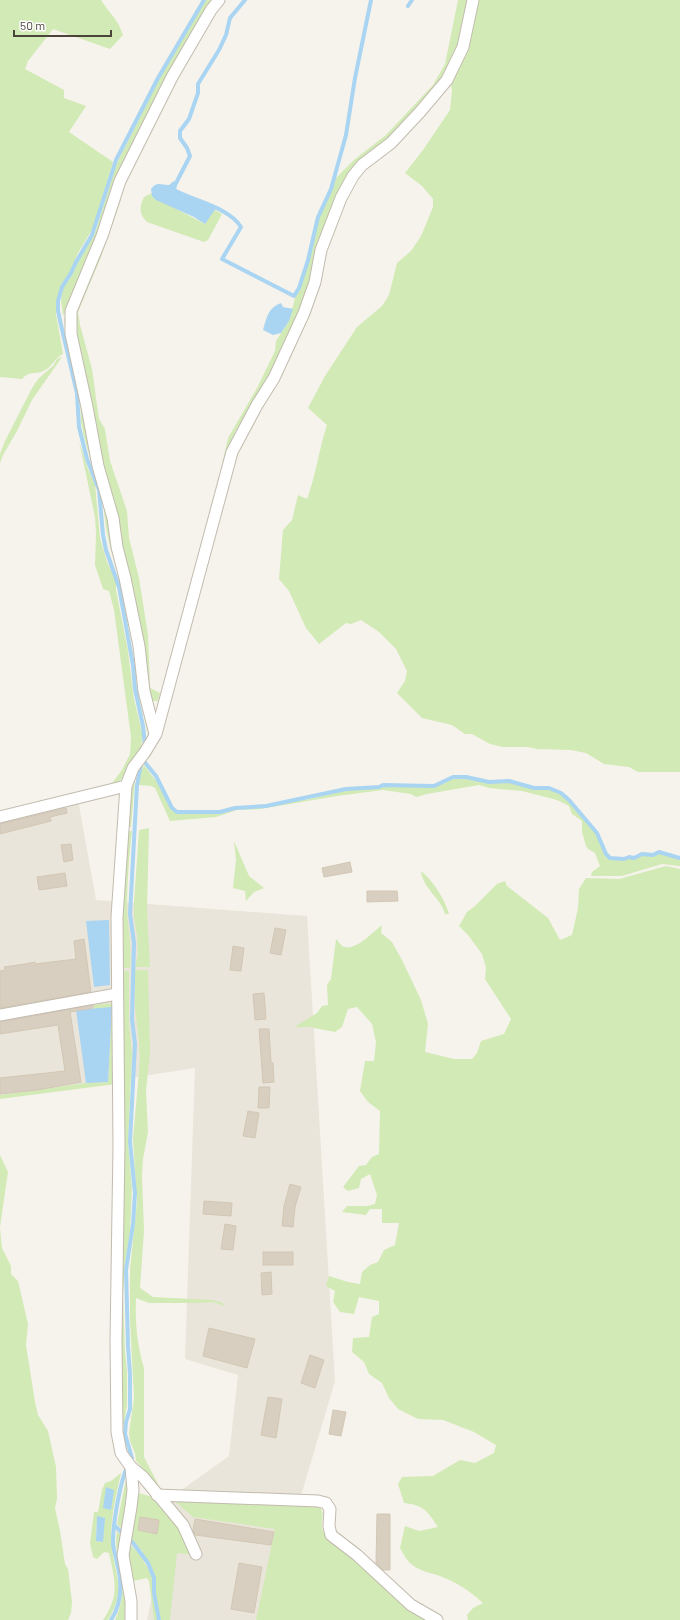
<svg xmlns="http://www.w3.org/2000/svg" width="680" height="1620" font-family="Barlow,sans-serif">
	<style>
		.residential { fill: #eae5da }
		.green { fill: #d2eab5; fill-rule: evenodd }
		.water { fill: #a9d4f2 }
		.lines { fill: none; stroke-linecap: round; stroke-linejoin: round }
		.stream { stroke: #a9d4f2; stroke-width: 4 }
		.building { fill: #d8cfc1; stroke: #d3c7b4 }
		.minor-casing { stroke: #c2bbae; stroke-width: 13 }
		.minor { stroke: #fff; stroke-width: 11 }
	</style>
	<rect width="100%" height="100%" fill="#f6f3ec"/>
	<polygon class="residential" points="77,794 96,900 307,916 335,1381 269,1604 255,1620 147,1620 173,1496 229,1456 238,1375 185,1359 195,1068 0,1098 0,812"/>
	<g class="green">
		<path d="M0,0h101c8,13 17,19 22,35l-13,14 -57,-20 -25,32 -3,8 39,21v8l22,8 -17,26 44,30 -20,66 -15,25 -9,21 -8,11 -3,11 -2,18 7,40c-9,4 -11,14 -20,17 -9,4 -13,-1 -21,8l-22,-2z"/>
		<polygon points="206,0 217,0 156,103 69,311 63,315 61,301 63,287 69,280 80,258 95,233 116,165 122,153 166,66"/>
		<polygon points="458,0 469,0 460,47 443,77 383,143 363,158 350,171 342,184 317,246 310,279 297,317 275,365 235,432 222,465 228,438 257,388 275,351 276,341 289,321 295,298 310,258 319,218 336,178 355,159 386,135 433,85 445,64"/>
		<path d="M475,0h205v772h-42l-9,-5 -25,-3 -18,-11 -15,-3 -34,-1 -9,-2h-25l-13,-3 -18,-10h-7l-13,-9 -30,-7 -25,-25 8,-12 2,-10 -11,-22 -17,-17 -18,-12 -10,4 -5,-1 -27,21 -13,-16 -17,-37 -10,-12 4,-49 9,-10 6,-25 9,4c9,-24 12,-50 20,-74l-19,-17 17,-32 32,-49 25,-21 7,-11 8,-32 14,-12 10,-15 5,-12 7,-17v-8l-11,-13 -17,-13 18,-23 27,-40 2,-19 -2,-12z"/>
		<polygon points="121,188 121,200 101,257 78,312 80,325 92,369 99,419 105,429 110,461 127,511 129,538 139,578 148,635 150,688 160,693 158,701 153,701 149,698 76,338 73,313"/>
		<path d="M152,193v3l53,28 5,-10 5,-4 7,4 -14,26 -4,2 -57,-20c-8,-8 -8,-15 -3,-25z"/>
		<polygon points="69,316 154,733 147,746 148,734 138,691 136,659 123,587 110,547 106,528 103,503 84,437 81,421 80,392 70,353 64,319"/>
		<polygon points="62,357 32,400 17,431 3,455 0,463 0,454 5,441 31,390 38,379 53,366 57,359"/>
		<polygon points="79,441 88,469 95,484 100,538 107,562 116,580 116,590 128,651 134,699 143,736 140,751 124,778 110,786 122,770 130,754 131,737 114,610 109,591 103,589 95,565 96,533 95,517"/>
		<polygon points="144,765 160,786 171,810 178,813 199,814 220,813 235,808 266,806 310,799 347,790 380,788 384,786 434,786 445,783 454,778 466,778 489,782 509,782 534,789 549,789 561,794 568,801 596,833 605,855 610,859 624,860 629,857 634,859 642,855 648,856 659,853 680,859 680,866 662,864 622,876 591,876 592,872 600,866 595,853 588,849 586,846 582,832 582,821 572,814 569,806 557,800 522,791 489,788 479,785 427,794 416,797 411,794 383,790 337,796 260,809 237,810 216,817 170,821 155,788 151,786 139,785 140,772"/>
		<polygon points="136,767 131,827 125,827 130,788"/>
		<polygon points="149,828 147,910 150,967 135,967 138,955 137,936 134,916 134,902 139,830"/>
		<path d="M126,831h6c-3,26 -5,52 -5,78 1,20 5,38 3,59h-9z"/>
		<polygon points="234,841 249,876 264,888 254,892 246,901 245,891 233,888 236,860"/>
		<path d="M666,866l14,3v751h-212l-1,-5 6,-7 10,-5c-13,-12 -27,-21 -43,-27 -12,-4 -22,-5 -31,-14 -4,-4 -6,-9 -9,-14l5,-22 14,5 19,-4c-10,-15 -14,-22 -34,-24l-6,-19 4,-7 31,-1 27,-16 15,3 19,-10 2,-8 -22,-13 -31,-12 -25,-1 -20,-10 -9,-11 -7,-15 -13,-9 -5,-12 -12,-10 1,-14 16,-1 3,-20 7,-3v-13l-20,-4 -5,17 -14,-2 -7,-10 2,-11 -9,-5 3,-10 19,6 12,2 2,-12 8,-7 8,-3 6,-12 11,-5 4,-22h-17v-14h-12l-4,6 -24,-3 5,-6h20l8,-2 2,-9 -7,-21 -9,5 -2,9 -11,3 -5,-4 16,-21 7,-1 6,-8 7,-3 1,-43 -12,-9 -8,-11 5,-30h9l2,-19 -4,-18 -15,-17 -9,2 -6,18 -7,5 -26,-5h-15l23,-14 5,-7 6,-1 -1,-20 4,-6 5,-40c2,2 4,5 6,7 12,7 31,-14 40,-21l-1,8 11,9 10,18 19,40 7,24 -3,28 29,7h18l5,-6 4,-12 23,-7 7,-15 -26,-40 1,-11 -4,-14 -14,-19 -9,-9 8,-14 8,-6 22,-22 8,-3 2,5 41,32 12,22 12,-5 6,-27 1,-19 7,-11 33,1z"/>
		<path d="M421,871c13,11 23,27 28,43h-4c-4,-16 -22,-25 -24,-43z"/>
		<path d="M135,970h13l2,82 -4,39 2,41 -5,27 -1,17 2,55 -4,57 13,9 59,3 11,3v3l-9,-4 -19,1h-46l-13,-5c-1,24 1,47 8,70v89l15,29 -23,-25 -1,-8 -5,-12 -1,-8 5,-35 -4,-78v-51l7,-67 -4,-63 7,-79 -1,-19 -4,-34z"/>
		<polygon points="120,971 129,971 129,1023 132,1054 128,1143 132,1188 130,1231 125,1264 123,1296 125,1351 127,1372 127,1405 122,1434 126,1450 130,1455 128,1457 123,1450 120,1404"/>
		<polygon points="113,1003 116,1084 0,1099 0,1095 86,1083 108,1082 112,1008 94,1009 94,1005"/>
		<polygon points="0,1155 8,1172 0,1227 1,1239 2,1248 11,1266 11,1274 18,1281 28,1324 26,1345 35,1402 38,1415 48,1431 56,1467 57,1499 55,1508 60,1531 65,1564 68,1569 69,1577 72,1602 71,1613 68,1620 0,1620"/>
		<polygon points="130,1468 124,1531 117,1524 127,1474"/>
		<path d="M121,1473c-5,24 -12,49 -9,73 3,34 15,41 -4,74h-5c17,-25 12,-39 6,-67l-5,-1 -7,7 -4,-2 -3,-14 4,-31h4l4,-22 3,-7 6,-2zM97,1517l6,25h-1l-6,-1z"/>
		<polygon points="138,1493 157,1498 181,1526 195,1555 177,1553 170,1620 161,1620 154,1591 154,1579 151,1566 142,1551 129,1536"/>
		<path d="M169,1496l146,7c15,10 2,18 9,30 4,7 15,13 21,18 27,24 57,46 86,69h-175l19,-91 -82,-12z"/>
		<path d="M117,1531l6,6 6,83h-14c7,-15 9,-32 6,-49 -2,-16 -7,-22 -4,-40z"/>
		<polygon points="127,1541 140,1555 151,1573 153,1577 152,1592 158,1620 154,1620 149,1581 147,1578 133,1581 126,1551"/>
	</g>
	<g class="water">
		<path d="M174,181v9l42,18 -11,16 -11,-7 -38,-17 -4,-4 -1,-7c6,-8 10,-4 18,-4z"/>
		<path d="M281,303l2,4 10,2 -4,12 -8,12 -8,2 -10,-5c4,-13 5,-22 18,-27z"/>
		<polygon points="109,920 110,985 94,987 86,921"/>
		<polygon points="112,1007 108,1082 86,1083 76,1010"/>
		<polygon points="106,1487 114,1490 111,1510 103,1508"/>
		<polygon points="97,1516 105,1518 103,1542 96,1541"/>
	</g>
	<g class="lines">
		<g class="stream">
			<path d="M245,0l-15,18 -4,17 -7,15 -21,34v9l-9,26 -9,12v7l7,10 3,8 -15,29 -1,5c19,11 55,17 67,37l-19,32 72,37 5,-8 9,-28 10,-43 13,-28 15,-54 9,-57 16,-78"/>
			<polyline points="408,6 412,0"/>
			<polyline points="145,746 143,726 135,689 133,665 119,587 106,550 103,535 99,490 87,459 79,427 77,393 61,325 58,311 58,301 62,287 71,273 76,262 92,235 116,160 158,78 204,0"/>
			<polyline points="143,760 156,776 172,808 177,812 220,812 235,808 266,806 346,789 379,787 383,785 434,786 453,777 466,777 489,782 509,781 534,788 549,788 561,793 569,800 597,833 606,854 610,858 624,859 629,857 634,858 642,854 653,855 659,852 680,858"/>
			<polyline points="115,1526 133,1543 148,1563 154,1578 154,1593 159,1620"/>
			<path d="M111,1620c11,-17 11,-38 6,-57 -1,-7 -4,-14 -4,-21 0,-18 8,-71 19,-84l-7,-24 1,-12 4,-13v-35l-2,-28 -2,-76 7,-46 2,-31 -5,-51 5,-98 -3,-25 2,-76 -4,-29 7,-129 4,-21"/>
		</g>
	</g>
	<g class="building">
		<polygon points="66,808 67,813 50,817 51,821 0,834 0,824"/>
		<polygon points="71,844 73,860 64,862 61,845"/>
		<polygon points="350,862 352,872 324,877 322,868"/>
		<polygon points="65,873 67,886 39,890 37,877"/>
		<polygon points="367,891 397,891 398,901 367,902"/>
		<polygon points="275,928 286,930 281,955 270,953"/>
		<polygon points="84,939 91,992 0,1008 0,971 5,970 4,967 25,964 35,962 35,964 76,959 74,941"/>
		<polygon points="233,946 244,948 241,971 230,970"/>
		<polygon points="264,993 266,1019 255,1020 253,994"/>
		<polygon points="93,1005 93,1008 70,1012 81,1082 37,1090 0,1094 0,1078 65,1071 58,1025 0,1034 0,1022"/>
		<polygon points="259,1029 269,1029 271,1063 273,1063 274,1082 263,1083"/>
		<polygon points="259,1087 270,1087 269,1108 258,1108"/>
		<polygon points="248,1111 259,1113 255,1138 243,1136"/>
		<polygon points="290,1184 301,1187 295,1207 293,1227 282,1226 284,1206"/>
		<polygon points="204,1201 232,1203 231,1216 203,1214"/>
		<polygon points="225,1224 236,1226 233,1250 221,1249"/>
		<rect x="263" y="1252" width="30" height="13"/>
		<polygon points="271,1272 272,1294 262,1295 261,1273"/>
		<polygon points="209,1328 255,1339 247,1368 203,1356"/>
		<polygon points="310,1355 324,1360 315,1388 301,1383"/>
		<polygon points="268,1397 282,1399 276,1438 261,1435"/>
		<polygon points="333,1410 346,1412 341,1436 329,1434"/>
		<polygon points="377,1514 390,1514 390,1570 383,1570 376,1563"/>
		<polygon points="140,1517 159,1520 157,1534 138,1530"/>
		<polygon points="195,1519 274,1532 271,1545 195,1535 193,1530"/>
		<polygon points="239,1563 262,1567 254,1613 231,1609"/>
	</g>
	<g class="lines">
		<g class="minor-casing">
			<g id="minor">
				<polyline points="155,734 144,691 139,646 125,578 117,547 113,518 98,466 87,407 71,334 71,311 102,236 120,181 172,77 211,10 219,0"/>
				<polyline points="0,817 126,786"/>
				<polyline points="0,1015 117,994"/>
				<polyline points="131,1467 143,1477 183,1525 196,1554"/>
				<polyline points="157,1495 318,1501 326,1503 330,1509 329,1526 331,1535 357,1555 411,1605 437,1620"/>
				<polyline points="131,1620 131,1601 123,1555 131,1507 133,1490 131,1467 121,1453 117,1432 116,1340 119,1145 117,917 126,786 133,768 145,752 156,734 232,452 257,405 274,378 304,313 315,282 321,250 341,198 353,176 362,165 391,143 420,112 447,80 463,47 473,0"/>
			</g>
		</g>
		<use href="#minor" class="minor"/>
	</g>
	<path d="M14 30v6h97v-6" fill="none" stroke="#4b4439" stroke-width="2"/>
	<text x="20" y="30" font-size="12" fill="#4b4439" stroke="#ffffff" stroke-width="3" paint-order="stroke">50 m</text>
</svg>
